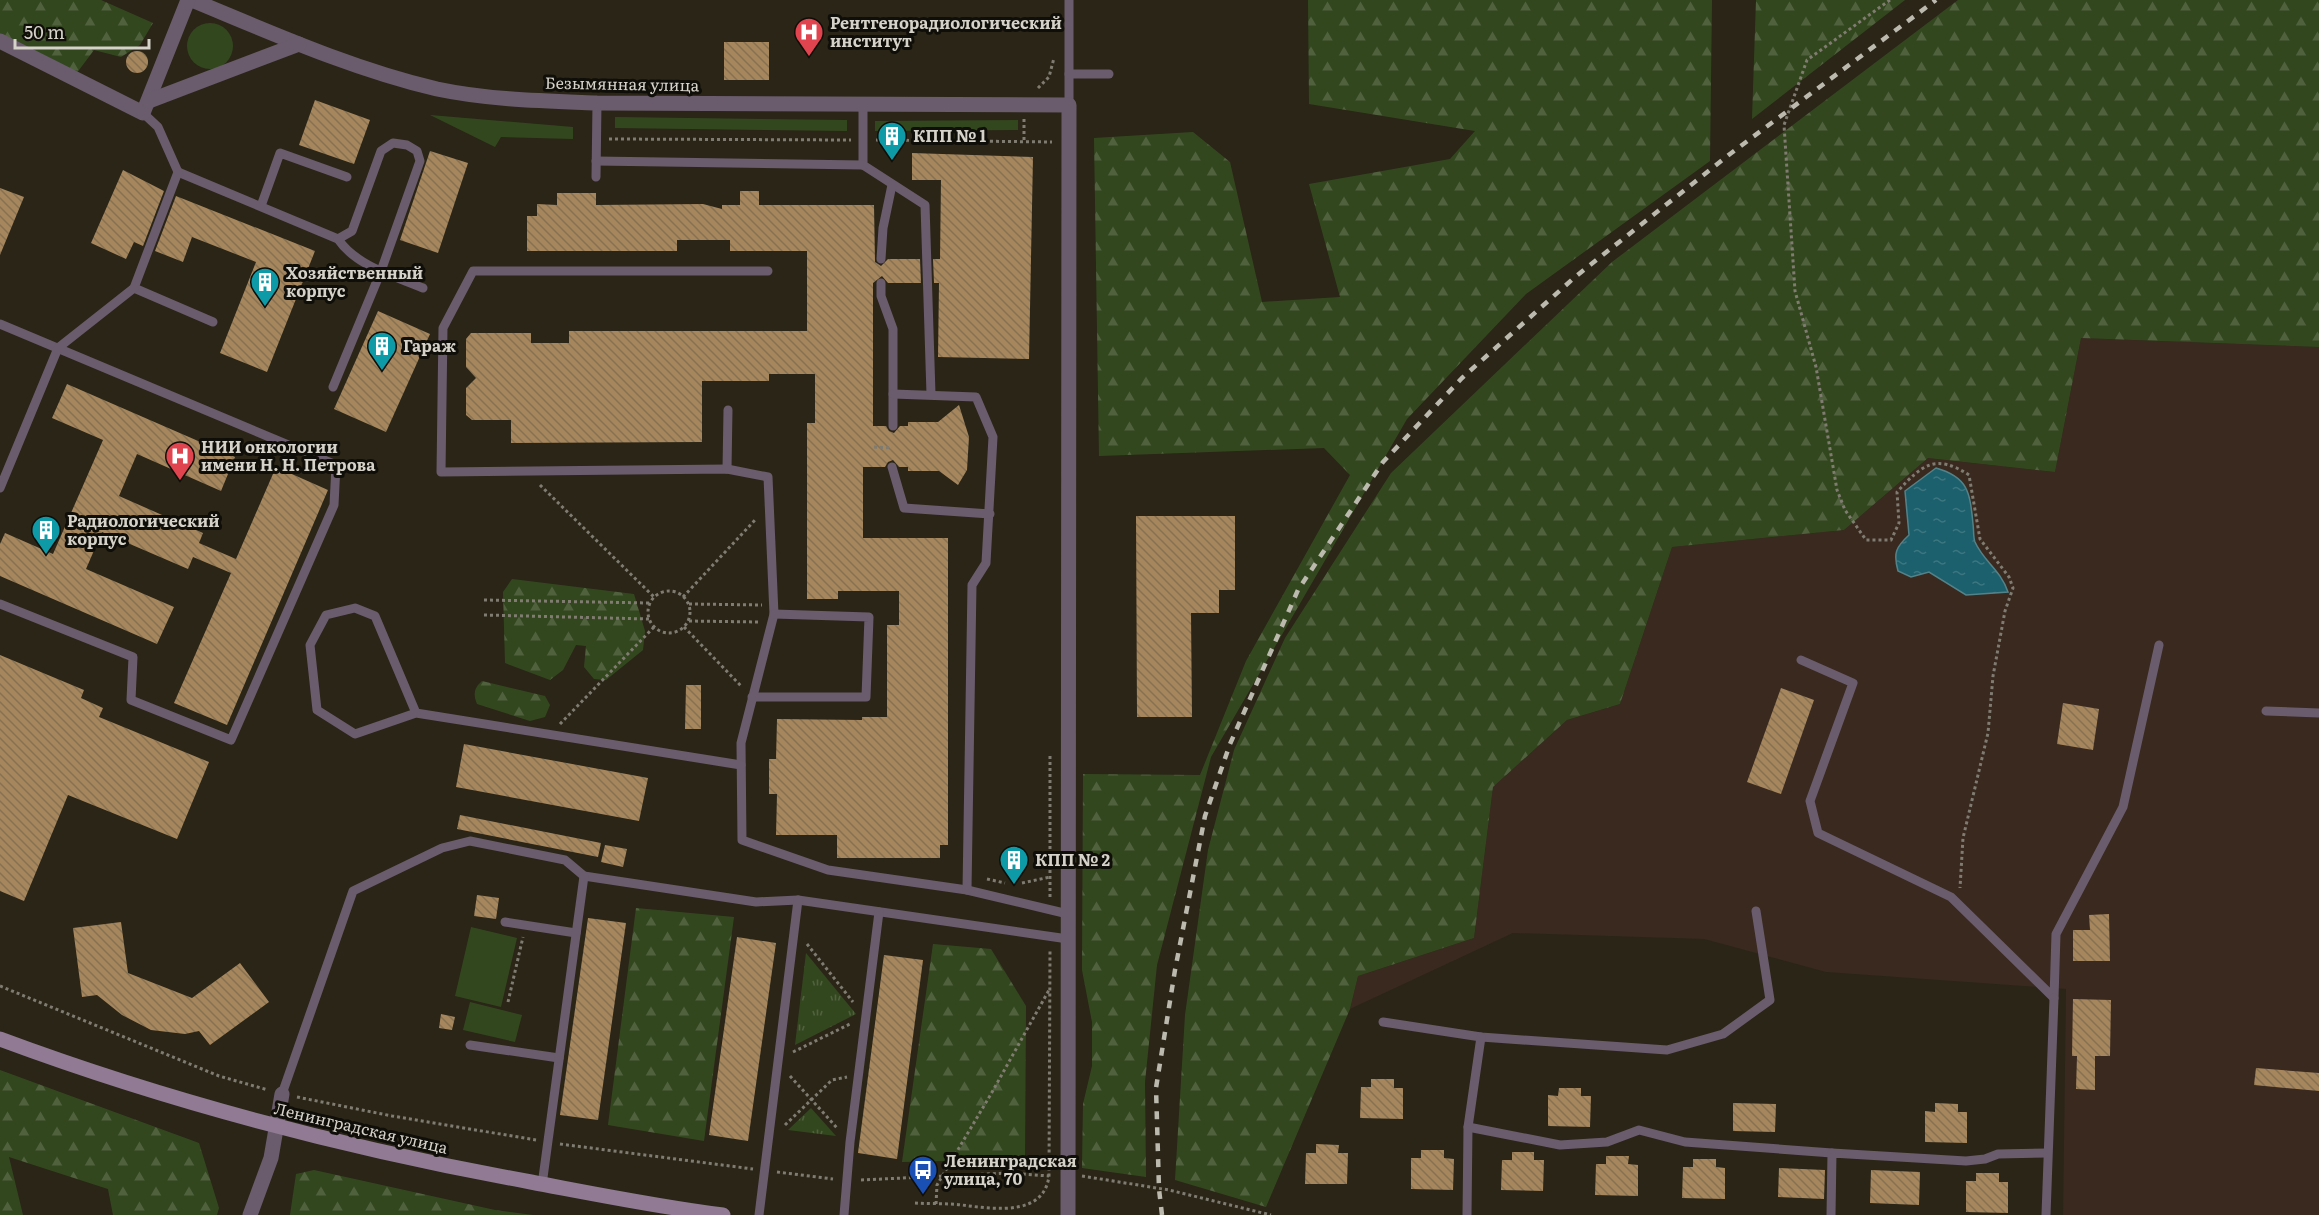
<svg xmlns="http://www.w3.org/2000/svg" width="2319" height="1215" font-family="Literata,serif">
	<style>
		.industrial { fill: #39291f }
		.grass { fill: #33471f }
		.forest { fill: url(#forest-firs) }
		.park { fill: url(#park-tufts) }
		.water { fill: url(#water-ripples); stroke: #548289; stroke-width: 1.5 }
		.building { fill: url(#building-back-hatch) }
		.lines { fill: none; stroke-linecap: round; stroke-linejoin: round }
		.path { stroke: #807c71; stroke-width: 3; stroke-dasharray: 3 3; stroke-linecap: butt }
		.service { stroke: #6a5c6c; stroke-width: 9 }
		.minor { stroke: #6a5c6c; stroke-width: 15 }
		.secondary { stroke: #907a94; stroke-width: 15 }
		.rail { stroke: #bcb9af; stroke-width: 4.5; stroke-dasharray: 8 8; stroke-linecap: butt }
		.labels { text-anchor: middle; stroke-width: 6; stroke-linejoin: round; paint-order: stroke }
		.poi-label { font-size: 16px; font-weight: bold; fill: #d5d2c9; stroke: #100e08; text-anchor: start }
		.street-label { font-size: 16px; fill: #d5d2c9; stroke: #100e08 }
	</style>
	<defs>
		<pattern id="forest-firs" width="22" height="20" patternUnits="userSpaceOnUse" patternTransform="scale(1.5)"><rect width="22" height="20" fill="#33471f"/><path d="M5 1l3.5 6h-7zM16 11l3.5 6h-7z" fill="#50613e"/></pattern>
		<pattern id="park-tufts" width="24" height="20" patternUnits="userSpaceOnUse" patternTransform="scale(1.5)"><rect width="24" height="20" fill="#33471f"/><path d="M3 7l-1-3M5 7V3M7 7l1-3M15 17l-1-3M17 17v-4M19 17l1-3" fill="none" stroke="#50613e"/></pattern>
		<pattern id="water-ripples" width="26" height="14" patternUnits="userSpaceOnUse" patternTransform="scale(1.5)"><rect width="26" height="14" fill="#1c606d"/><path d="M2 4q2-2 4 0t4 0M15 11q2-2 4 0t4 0" fill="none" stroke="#3c7680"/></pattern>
		<pattern id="building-back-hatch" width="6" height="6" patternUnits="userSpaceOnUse" patternTransform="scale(1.5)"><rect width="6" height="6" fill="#a6865d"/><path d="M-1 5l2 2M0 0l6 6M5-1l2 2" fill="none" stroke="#877153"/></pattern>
	</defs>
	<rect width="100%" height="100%" fill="#2a2517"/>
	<polygon class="industrial" points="2081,338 2319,347 2319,1215 2063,1215 2066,989 1826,972 1704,939 1513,933 1350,1009 1358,976 1474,938 1493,787 1567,720 1620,704 1672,547 1844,530 1928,458 2055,472"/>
	<g class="grass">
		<circle cx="210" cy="46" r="23"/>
		<polygon points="430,115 573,127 573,139 501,137 495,147"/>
		<polygon points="615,117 847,120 847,131 615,128"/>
		<polygon points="1018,120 1018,130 875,131 875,121"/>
		<polygon points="471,927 517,938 501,1007 455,996"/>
		<polygon points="470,1002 522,1015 515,1042 463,1030"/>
	</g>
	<g class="forest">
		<polygon points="0,0 101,0 153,23 140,45 121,57 94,50 73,78 0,37"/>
		<polygon points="1308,0 1712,0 1710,161 1526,294 1407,419 1211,757 1157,965 1145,1082 1146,1177 1082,1168 1083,1104 1092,1066 1092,1022 1082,970 1083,774 1200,775 1246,661 1350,475 1324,448 1099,456 1094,138 1193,132 1230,162 1262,302 1340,297 1309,184 1450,159 1475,131 1309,104"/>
		<polygon points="1756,0 1905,0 1752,119"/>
		<polygon points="1958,0 2319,0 2319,347 2081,338 2055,472 1928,458 1844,530 1672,547 1620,704 1567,720 1493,787 1474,938 1358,976 1350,1009 1266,1207 1175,1180 1185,1015 1208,850 1234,750 1285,638 1391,473 1612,262"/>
		<polygon points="512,579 634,594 645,631 643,650 606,680 594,679 584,667 586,646 576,645 563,670 550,680 505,663 503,592"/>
		<path d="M482,681l63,15 5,9 -5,12 -15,4 -53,-17c-4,-10 -3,-16 5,-23z"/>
		<polygon points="636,908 734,917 704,1141 608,1125"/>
		<polygon points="933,944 991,949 1026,1006 1025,1159 902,1162"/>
		<polygon points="0,1070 199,1143 219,1208 217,1215 113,1215 108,1189 9,1157 23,1215 0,1215"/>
		<polygon points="314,1170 495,1210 533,1215 290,1215 296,1174"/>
	</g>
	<g class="park">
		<polygon points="806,953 856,1014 795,1045"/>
		<polygon points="811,1108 836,1136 788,1130"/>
	</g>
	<path class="water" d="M1936,468c32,9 34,24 37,56 1,6 0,13 2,18 9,20 25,27 33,50l-42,3 -37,-23 -18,5 -13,-6c-5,-18 -2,-24 11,-36l-4,-44z"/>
	<g class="building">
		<rect x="724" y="42" width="45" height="38"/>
		<circle cx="137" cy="62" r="11"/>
		<polygon points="315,100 370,120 354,164 299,145"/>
		<polygon points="430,151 468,163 438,253 400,240"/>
		<polygon points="912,153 1033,157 1029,359 938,357 939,283 934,283 933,259 940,259 941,180 912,180"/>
		<polygon points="123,170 164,191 143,246 134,242 126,259 91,243"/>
		<polygon points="0,188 24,197 0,255"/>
		<polygon points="740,191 759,191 759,205 874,205 875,262 881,266 888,259 920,259 921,283 888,283 882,276 873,283 873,426 886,426 889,431 894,433 900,426 908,426 908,422 938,422 959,405 969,437 967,470 958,485 939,471 908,471 908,467 899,467 893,460 888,462 885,467 863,467 863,538 948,538 948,845 940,845 940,858 837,858 837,835 776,835 777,794 769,794 769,759 776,759 777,719 862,720 862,717 887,717 887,625 899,625 899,591 838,591 838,599 807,599 807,423 815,423 815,374 769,374 769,381 702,381 702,442 511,443 511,420 472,420 466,415 466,388 476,378 466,367 466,339 471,333 531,333 531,343 569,343 569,331 807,331 807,251 730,251 730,240 677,240 677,251 527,251 527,216 537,216 537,204 557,205 557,193 596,193 596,205 703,204 722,209 722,205 740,205"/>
		<polygon points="176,196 315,251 267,372 220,353 256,262 192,237 183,262 155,251"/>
		<polygon points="378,311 430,334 386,432 334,409"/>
		<polygon points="67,384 235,457 221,491 137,454 119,496 203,533 199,543 236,559 276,467 328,490 227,725 174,703 231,573 193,557 188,569 102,532 86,569 174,607 157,644 0,576 0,544 5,533 53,554 103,440 52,418"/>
		<polygon points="1136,516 1235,516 1235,590 1219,590 1219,613 1191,613 1192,717 1137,717"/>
		<polygon points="0,655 84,690 81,698 103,708 99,717 209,762 177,839 68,795 24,901 0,891"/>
		<polygon points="686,685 701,685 701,729 685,729"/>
		<polygon points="1781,688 1814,700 1781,794 1747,782"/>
		<polygon points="2063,703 2099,709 2093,750 2057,744"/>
		<polygon points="464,744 648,778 639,821 456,787"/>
		<polygon points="460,815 601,843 598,857 457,829"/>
		<polygon points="605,845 627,849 623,867 601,862"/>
		<polygon points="477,895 499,898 496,919 474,916"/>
		<polygon points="2109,914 2110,961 2073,961 2073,930 2090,930 2089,915"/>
		<polygon points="588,918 626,923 598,1120 560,1115"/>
		<polygon points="121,922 128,973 192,998 240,963 269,1002 210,1045 199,1031 185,1034 151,1030 122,1015 97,995 82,997 73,928"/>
		<polygon points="737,937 776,943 748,1141 709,1135"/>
		<polygon points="884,955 923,960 897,1159 858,1153"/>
		<polygon points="2073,999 2111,1000 2110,1056 2095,1056 2095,1090 2076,1089 2077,1056 2072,1056"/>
		<polygon points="441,1014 455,1017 452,1030 439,1028"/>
		<polygon points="2256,1068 2319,1073 2319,1091 2254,1085"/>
		<polygon points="1371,1079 1394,1079 1394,1088 1403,1088 1403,1119 1360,1118 1361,1087 1371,1087"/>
		<polygon points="1559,1088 1581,1088 1581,1096 1591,1096 1590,1127 1548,1126 1548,1095 1558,1096"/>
		<polygon points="1733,1103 1776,1104 1775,1132 1733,1131"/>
		<polygon points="1935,1103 1958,1104 1958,1112 1967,1112 1967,1143 1925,1142 1925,1111 1935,1112"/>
		<polygon points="1316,1144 1339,1145 1338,1153 1348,1153 1347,1184 1305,1184 1306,1153 1316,1153"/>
		<polygon points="1421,1150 1444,1150 1444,1158 1454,1159 1453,1190 1411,1189 1411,1158 1421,1158"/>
		<polygon points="1512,1152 1534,1152 1534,1160 1544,1160 1543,1191 1501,1190 1502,1160 1512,1160"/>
		<polygon points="1606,1156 1629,1156 1628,1164 1638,1165 1638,1196 1595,1195 1596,1164 1606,1164"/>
		<polygon points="1693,1159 1716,1159 1716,1167 1725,1168 1725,1199 1682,1198 1683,1167 1693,1167"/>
		<polygon points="1779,1168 1825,1170 1824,1199 1778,1197"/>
		<polygon points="1871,1170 1920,1172 1919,1205 1870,1203"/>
		<polygon points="1976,1173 1999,1173 1999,1182 2008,1182 2008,1213 1966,1212 1966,1181 1976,1181"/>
	</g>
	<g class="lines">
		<g class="path">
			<path d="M1890,0l-83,60 -23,65 11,166 21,76 21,123 8,20 21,30h25l8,-17 -2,-31c25,-27 38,-39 72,-17l11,64 29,38 4,11 -8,23 -12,65 -5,57 -25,105 -3,50"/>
			<polyline points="1038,88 1049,77 1054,58"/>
			<polyline points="1024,119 1024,141"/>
			<polyline points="609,139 851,140"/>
			<polyline points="876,140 1052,142"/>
			<polyline points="874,447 892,448"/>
			<polyline points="540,485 654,597"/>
			<circle cx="669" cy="612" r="21"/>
			<polyline points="683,597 756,519"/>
			<polyline points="484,600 649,603"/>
			<polyline points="689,604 762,605"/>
			<polyline points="484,615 649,619"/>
			<polyline points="689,621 760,622"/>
			<polyline points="684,627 742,687"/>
			<polyline points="560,724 654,627"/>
			<polyline points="987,879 1005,883"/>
			<polyline points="1022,883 1050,877"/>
			<polyline points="1050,897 1050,754"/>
			<polyline points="807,944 853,1002"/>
			<polyline points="0,986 219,1076 268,1090"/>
			<polyline points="508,1002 523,937"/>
			<polyline points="793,1052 852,1023"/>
			<polyline points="790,1076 838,1129"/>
			<polyline points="297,1097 392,1116 536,1140"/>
			<polyline points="785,1125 832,1080 847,1077"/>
			<polyline points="560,1144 753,1169"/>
			<polyline points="777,1172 833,1179"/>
			<polyline points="1082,1176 1169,1190 1271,1215"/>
			<polyline points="861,1180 1008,1173 1049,1176"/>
			<path d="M915,1203c15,1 31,0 47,2 37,5 82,10 87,-29l1,-227"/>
			<polyline points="936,1204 937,1185 991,1094 1049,990"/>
		</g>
		<g class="service">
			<polyline points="1069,0 1069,105"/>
			<polyline points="1069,74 1109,74"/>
			<polyline points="863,105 863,165 925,205 931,394"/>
			<polyline points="596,161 863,165"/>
			<path d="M178,172l160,67c18,27 56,37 85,49"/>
			<polyline points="596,177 597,103"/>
			<polyline points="261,206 280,153 347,177"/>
			<polyline points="881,259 883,228 892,185"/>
			<polyline points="768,271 473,271 443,328 441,472 727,469 768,477 774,614 741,743 742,840 828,870 967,890 1068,914"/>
			<polyline points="881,283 881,296 893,329 893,426"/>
			<polyline points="134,288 213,322"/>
			<polyline points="0,324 336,465 334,505 231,740 131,700 133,657 0,604"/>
			<polyline points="333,387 381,271 420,161 417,151 407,145 393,143 381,151 352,231 338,239"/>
			<polyline points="893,394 976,397 993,437 986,563 972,585 967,890"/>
			<polyline points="892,467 904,508 990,514"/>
			<polyline points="727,469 728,410"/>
			<polyline points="0,488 58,348 134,288 178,172 158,127 143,113"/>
			<polyline points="1801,660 1853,683 1810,801 1818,833 1951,897 2054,998 2056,934 2123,807 2159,645"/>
			<polyline points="752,697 866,697 869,617 774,614"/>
			<polyline points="2266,711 2319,713"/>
			<polyline points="416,713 375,616 355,608 326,615 310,645 317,710 355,734 416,713 741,765"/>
			<polyline points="505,922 576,933"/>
			<polyline points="1383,1022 1481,1037 1667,1050 1723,1034 1770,1000 1756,911"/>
			<polyline points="470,1045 559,1058"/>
			<polyline points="282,1094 353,891 442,848 470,841 565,860 584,876 756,902 798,900 1068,939"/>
			<polyline points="1468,1127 1560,1145 1607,1142 1639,1130 1685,1142 1832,1153"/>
			<polyline points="542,1185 584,876"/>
			<polyline points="759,1215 798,900"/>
			<polyline points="844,1215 850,1142 879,912"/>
			<polyline points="1467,1215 1468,1127 1481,1037"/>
			<polyline points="1831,1215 1832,1153 1966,1161 1985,1159 1998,1154 2047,1153"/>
			<polyline points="2046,1215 2054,998"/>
		</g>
		<g class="minor">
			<path d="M192,0c80,33 160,69 245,89 52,11 107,12 160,14l472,2 -1,1110"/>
			<polyline points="0,41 143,113 188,0"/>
			<polyline points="149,101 299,44"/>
			<polyline points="250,1215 271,1158 282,1094"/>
		</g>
		<path class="secondary" d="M0,1039c172,64 350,110 531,143 64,12 128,25 192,33"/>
		<polyline class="rail" points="1162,1215 1159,1189 1156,1088 1175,970 1205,816 1230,744 1298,590 1383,462 1462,378 1575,277 1730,154 1936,0"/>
	</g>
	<defs>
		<g id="hospital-pin" transform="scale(1.5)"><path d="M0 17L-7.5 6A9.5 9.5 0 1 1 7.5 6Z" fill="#e0444e" stroke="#100e08"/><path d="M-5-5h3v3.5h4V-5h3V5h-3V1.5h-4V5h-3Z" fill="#fff"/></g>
		<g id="building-pin" transform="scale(1.5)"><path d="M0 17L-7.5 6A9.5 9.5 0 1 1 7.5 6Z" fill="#0f9aa8" stroke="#100e08"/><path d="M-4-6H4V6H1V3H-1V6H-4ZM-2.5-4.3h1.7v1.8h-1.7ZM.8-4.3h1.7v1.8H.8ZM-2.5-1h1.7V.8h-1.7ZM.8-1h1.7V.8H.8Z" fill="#fff"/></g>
		<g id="bus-pin" transform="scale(1.5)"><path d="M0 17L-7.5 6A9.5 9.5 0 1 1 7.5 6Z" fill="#1a4fb4" stroke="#100e08"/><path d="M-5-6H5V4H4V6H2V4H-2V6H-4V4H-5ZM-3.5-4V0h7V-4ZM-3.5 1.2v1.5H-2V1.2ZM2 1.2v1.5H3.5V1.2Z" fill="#fff"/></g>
	</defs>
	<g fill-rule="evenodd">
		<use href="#hospital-pin" x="809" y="32"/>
		<use href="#building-pin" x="892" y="136"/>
		<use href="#building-pin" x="265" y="282"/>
		<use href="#building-pin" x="382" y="346"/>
		<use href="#hospital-pin" x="180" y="456"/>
		<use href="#building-pin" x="46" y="530"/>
		<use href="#building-pin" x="1014" y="860"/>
		<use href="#bus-pin" x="923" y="1170"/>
	</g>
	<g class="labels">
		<g class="poi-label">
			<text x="830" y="29">Рентгенорадиологический<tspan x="830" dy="18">институт</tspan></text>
			<text x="913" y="142">КПП № 1</text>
			<text x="286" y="279">Хозяйственный<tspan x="286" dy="18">корпус</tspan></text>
			<text x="403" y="352">Гараж</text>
			<text x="201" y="453">НИИ онкологии<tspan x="201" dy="18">имени Н. Н. Петрова</tspan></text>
			<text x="67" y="527">Радиологический<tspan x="67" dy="18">корпус</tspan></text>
			<text x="1035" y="866">КПП № 2</text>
			<text x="944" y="1167">Ленинградская<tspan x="944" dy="18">улица, 70</tspan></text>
		</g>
		<g class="street-label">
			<text transform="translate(622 84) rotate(1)" y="6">Безымянная улица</text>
			<text transform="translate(361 1128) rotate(13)" y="6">Ленинградская улица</text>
		</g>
	</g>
	<path d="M15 39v9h134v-9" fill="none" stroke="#d5d2c9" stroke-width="3"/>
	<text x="24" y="39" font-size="18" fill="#d5d2c9" stroke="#100e08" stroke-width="4.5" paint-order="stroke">50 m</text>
</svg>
